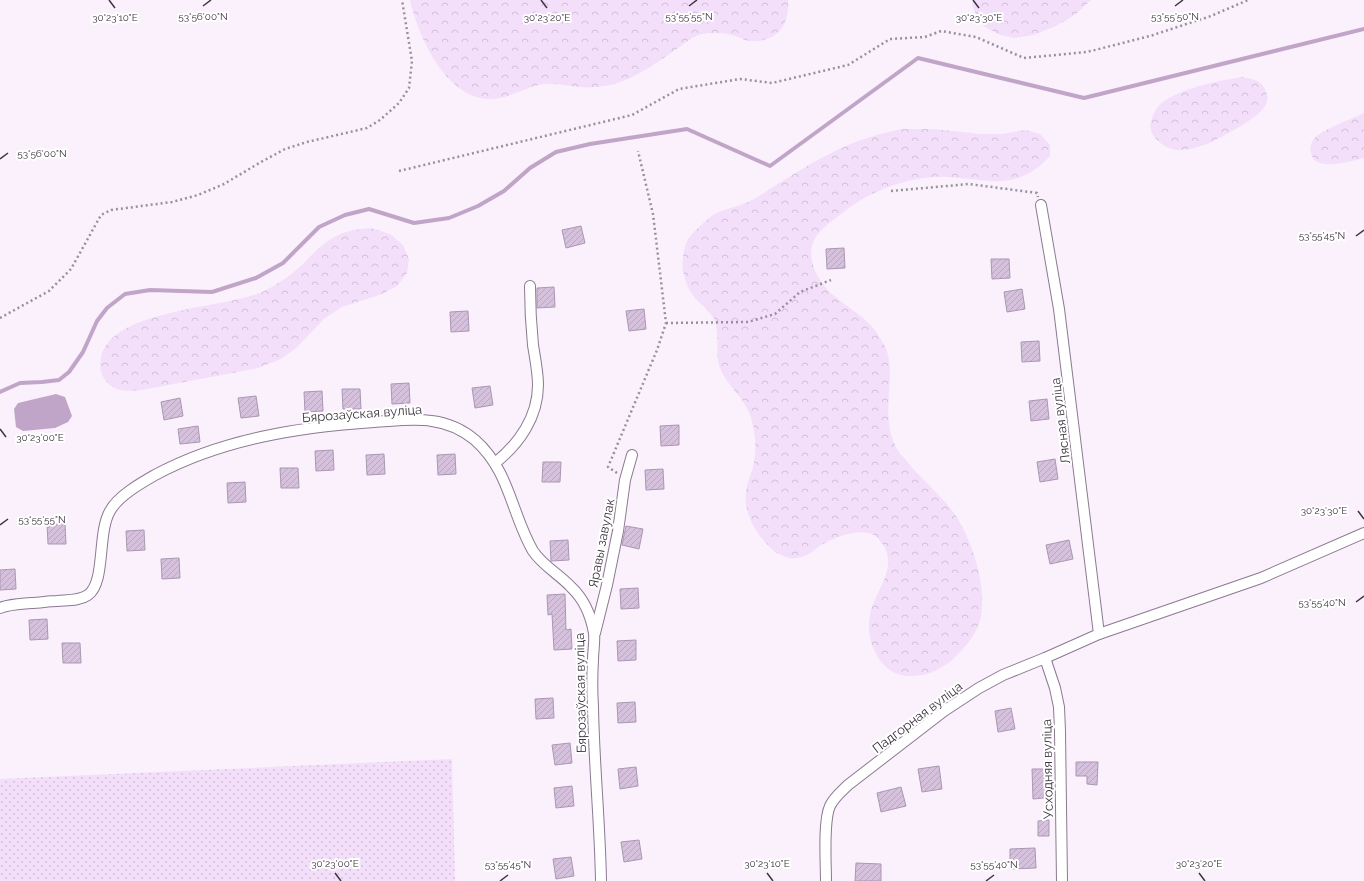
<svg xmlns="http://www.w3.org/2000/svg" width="1364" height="881" font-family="Raleway,sans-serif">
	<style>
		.grass { fill: url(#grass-dots) }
		.forest { fill: url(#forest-crowns) }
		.water { fill: #c0a5c9 }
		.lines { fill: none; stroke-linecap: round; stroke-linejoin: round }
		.stream { stroke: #c0a5c9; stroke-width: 4 }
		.building { fill: url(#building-hatch); stroke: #ab97b2 }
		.street-casing { stroke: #8c7992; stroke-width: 12 }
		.path { stroke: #98909b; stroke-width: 2.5; stroke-dasharray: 2 3; stroke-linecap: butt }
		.street { stroke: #fff; stroke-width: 10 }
		.ticks { fill: none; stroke: #3c343e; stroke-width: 1.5 }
		.labels { text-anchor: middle; stroke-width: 4; stroke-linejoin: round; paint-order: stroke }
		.street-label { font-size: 13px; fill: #3c343e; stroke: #fff }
		.ticks-label { font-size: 10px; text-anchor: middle; fill: #3c343e; stroke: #fff; stroke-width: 4; stroke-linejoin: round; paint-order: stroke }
	</style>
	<defs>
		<pattern id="grass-dots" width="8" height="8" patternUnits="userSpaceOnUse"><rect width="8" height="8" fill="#f3dffa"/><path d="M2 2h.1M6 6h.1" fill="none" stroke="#d1c0d7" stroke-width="1.8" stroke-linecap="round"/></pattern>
		<pattern id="forest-crowns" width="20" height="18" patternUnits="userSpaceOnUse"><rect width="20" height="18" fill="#f3dffa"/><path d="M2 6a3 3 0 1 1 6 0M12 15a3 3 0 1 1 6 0" fill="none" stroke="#d1c0d7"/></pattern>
		<pattern id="building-hatch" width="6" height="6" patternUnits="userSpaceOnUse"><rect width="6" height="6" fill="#d6c1dd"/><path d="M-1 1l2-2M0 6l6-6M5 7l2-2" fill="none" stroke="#b9a6bf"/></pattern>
	</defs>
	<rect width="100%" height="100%" fill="#faf1fd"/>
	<polygon class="grass" points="452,759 455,881 0,881 0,779"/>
	<g class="forest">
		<path d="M410,0h378c2,26 -12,43 -39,41 -6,-1 -12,-5 -17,-6 -11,-3 -23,-3 -33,0 -7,2 -15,9 -21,13 -17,12 -35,25 -55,33 -13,5 -27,7 -41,6 -12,0 -24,-4 -37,-3 -19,2 -35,15 -55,15 -44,0 -72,-63 -80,-99z"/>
		<polygon points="973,0 1091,0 1076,14 1056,26 1033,35 1015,38 1000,35 985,27 977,17 972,5"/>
		<path d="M1242,77c10,2 21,3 24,15 2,5 2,9 -1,14 -6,12 -45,32 -58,38 -9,3 -18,6 -27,6 -11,1 -25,-9 -29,-19 -2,-7 2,-18 6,-23 13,-18 64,-28 85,-31z"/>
		<path d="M1364,113v45c-13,3 -49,15 -53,-5 -2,-5 0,-10 3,-14 8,-10 38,-20 50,-26z"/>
		<path d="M902,129h32l46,5h22l23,-4 15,4 10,11v11c-38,42 -71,18 -117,21 -34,3 -66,16 -92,37 -9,7 -19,14 -25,23 -13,18 2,45 17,58 15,13 33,22 44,38 1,2 8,13 9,15 11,31 -7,66 10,99 2,5 6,9 10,13 15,20 36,35 50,56 17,27 32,72 24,104 -3,13 -13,25 -23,35 -7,8 -17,14 -27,18 -14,4 -28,5 -40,-3 -18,-13 -25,-38 -19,-60 7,-23 29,-47 9,-69 -2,-3 -4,-5 -6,-6 -13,-7 -37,1 -49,8 -5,2 -9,6 -13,9 -15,9 -26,8 -39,-2 -16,-14 -30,-36 -27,-59 1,-8 5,-16 7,-24 4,-16 3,-33 -2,-49 -5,-19 -24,-32 -31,-50 -6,-15 1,-34 -6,-49 -5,-10 -16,-16 -22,-25 -5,-6 -7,-15 -9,-23 -1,-10 0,-24 6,-33 1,-2 3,-4 5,-6 6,-6 12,-12 19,-17 12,-7 27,-8 39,-15 7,-3 14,-9 21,-13 24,-15 48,-30 73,-41 18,-8 37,-13 56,-17z"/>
		<path d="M371,228l19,6 13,11 6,14 -2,14 -10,13 -15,8 -40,13 -17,11 -30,31 -16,11 -21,8 -116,22c-12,1 -25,3 -34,-7 -7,-7 -9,-15 -7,-25 9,-49 122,-49 161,-66 15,-7 28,-16 40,-27 9,-9 17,-19 29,-26 12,-8 26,-10 40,-11z"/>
	</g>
	<polygon class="water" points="56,394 65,397 72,416 68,422 55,428 23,431 16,427 14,409 18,403"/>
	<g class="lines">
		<polyline class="stream" points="0,392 20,383 42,382 59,380 69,372 83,352 97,321 107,308 125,294 150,290 212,292 256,278 283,263 319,227 345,215 369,209 414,223 449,218 478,206 504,191 530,168 556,152 590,144 687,129 770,166 918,58 1084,98 1364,29"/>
	</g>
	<g class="building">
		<polygon points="581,226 585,243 566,248 562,230"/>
		<polygon points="844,248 845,268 827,269 826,249"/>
		<polygon points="991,259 1009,259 1010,278 992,279"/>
		<polygon points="554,287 555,307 537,308 537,288"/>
		<polygon points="1022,289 1025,309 1007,312 1004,292"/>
		<polygon points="644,309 646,329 629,331 626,311"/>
		<polygon points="468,311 469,331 451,332 450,312"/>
		<polygon points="1039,341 1040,361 1022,362 1021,342"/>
		<polygon points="409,383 410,403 392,404 391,384"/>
		<polygon points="490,386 493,405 475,408 472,388"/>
		<polygon points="342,389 360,389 361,409 343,409"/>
		<polygon points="322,391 323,411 305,412 304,392"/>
		<polygon points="256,396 259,416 241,418 238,398"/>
		<polygon points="180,398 183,416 164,420 161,402"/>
		<polygon points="1047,399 1049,419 1031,421 1029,401"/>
		<polygon points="679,425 679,445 661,446 660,426"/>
		<polygon points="198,426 200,442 180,444 178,429"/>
		<polygon points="333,450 334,470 316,471 315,451"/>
		<polygon points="384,454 385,474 367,475 366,455"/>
		<polygon points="455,454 456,474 438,475 437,455"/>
		<polygon points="1055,459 1058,479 1040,482 1037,462"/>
		<polygon points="543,462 561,462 560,482 542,482"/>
		<polygon points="280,468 298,468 299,488 281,488"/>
		<polygon points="663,469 664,489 646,490 645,470"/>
		<polygon points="245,482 246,502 228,503 227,483"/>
		<polygon points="47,524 65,524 66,544 48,544"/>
		<polygon points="626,526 643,529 639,549 622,545"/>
		<polygon points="144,530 145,550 127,551 126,531"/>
		<polygon points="568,540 569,560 551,561 550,541"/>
		<polygon points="1069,540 1073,559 1050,564 1046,545"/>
		<polygon points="179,558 180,578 162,579 161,559"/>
		<polygon points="15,569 16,589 0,590 0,570"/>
		<polygon points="638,588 639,608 621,609 620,589"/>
		<polygon points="565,594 566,630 571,629 572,649 554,650 552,614 548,615 547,595"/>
		<polygon points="47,619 48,639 30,640 29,620"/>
		<polygon points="636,640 636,660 618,661 617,641"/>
		<polygon points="62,643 80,643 81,663 63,663"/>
		<polygon points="553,698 554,718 536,719 535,699"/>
		<polygon points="635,702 636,722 618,723 617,703"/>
		<polygon points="1011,708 1015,729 998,732 995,711"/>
		<polygon points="570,743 572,763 555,765 552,745"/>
		<polygon points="1076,762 1098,762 1097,785 1087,784 1087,776 1076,776"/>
		<polygon points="939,766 942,789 922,792 918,769"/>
		<polygon points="636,767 638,786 620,789 618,769"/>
		<polygon points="1032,769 1044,769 1045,792 1044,792 1044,798 1033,799"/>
		<polygon points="572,786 574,806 556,808 554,788"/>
		<polygon points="901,787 906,806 881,812 877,793"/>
		<polygon points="1049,820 1049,836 1038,836 1038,821"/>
		<polygon points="639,840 642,859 624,862 621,842"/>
		<polygon points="1035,848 1036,868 1010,869 1010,849"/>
		<polygon points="571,857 574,876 556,879 553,859"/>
		<polygon points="856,863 881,864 881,881 855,881"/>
	</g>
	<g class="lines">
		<g class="street-casing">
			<g id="street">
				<polyline points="1041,205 1059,309 1099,634"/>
				<path d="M495,463c24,-19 43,-46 43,-78 0,-13 -3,-27 -5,-40 -2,-20 -3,-39 -3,-59"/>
				<path d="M0,608c10,-4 20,-4 31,-5 9,0 17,-2 26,-2 11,-1 22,0 31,-6 18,-13 9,-62 22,-84 8,-15 31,-28 45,-36 67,-36 144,-48 219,-53 19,-1 39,-4 58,-1 15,2 31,9 43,19 35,31 36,73 58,111 10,15 26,23 38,36 13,12 20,29 23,46 1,9 -1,18 -1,27 -1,16 -1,31 0,47 1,58 7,116 8,174"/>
				<polyline points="595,633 607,585 618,531 625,480 632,455"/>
				<polyline points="1045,658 1055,688 1059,707 1060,731 1062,881"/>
				<path d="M826,881c0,-18 -3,-60 4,-75 4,-9 11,-14 18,-21l96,-74 35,-23 24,-13 42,-17 54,-24 162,-56 103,-45"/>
			</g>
		</g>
		<g class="path">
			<polyline points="399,171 632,115 679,89 740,79 772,83 848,65 890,39 925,37 941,31 976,37 1024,58 1087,52 1150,36 1211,16 1248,0"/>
			<polyline points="891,191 969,184 1037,193 1038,197"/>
			<polyline points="0,318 49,291 71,269 101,215 111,210 172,202 198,195 224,184 261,162 285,149 307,142 367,128 380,120 399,103 409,88 412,61 402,0"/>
			<polyline points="666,323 748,322 775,314 800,292 831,280"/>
			<polyline points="617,473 608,467 657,350 666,323 653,214 638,151"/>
		</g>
		<use href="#street" class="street"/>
	</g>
	<path class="ticks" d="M109,0l6,8M541,0l6,8M973,0l6,8M203,6l8,-6M689,6l8,-6M1175,6l8,-6M0,159l8,-6M1356,236l8,-6M0,429l6,8M1358,511l6,8M0,525l8,-6M1356,602l8,-6M335,873l6,8M767,873l6,8M1199,873l6,8M500,881l8,-6M986,881l8,-6"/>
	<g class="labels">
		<g class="street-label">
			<text transform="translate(362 413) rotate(-4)" y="5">Бярозаўская вуліца</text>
			<text transform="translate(1060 421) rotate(-97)" y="5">Лясная вуліца</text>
			<text transform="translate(601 543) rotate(-79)" y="5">Яравы завулак</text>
			<text transform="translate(580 693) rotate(-91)" y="5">Бярозаўская вуліца</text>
			<text transform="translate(917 717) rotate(-37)" y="5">Падгорная вуліца</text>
			<text transform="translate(1047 769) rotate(-91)" y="5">Усходняя вуліца</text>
		</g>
	</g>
	<g class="ticks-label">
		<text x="203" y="20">53°56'00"N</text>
		<text x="689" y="20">53°55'55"N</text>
		<text x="1175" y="20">53°55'50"N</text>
		<text x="115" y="21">30°23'10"E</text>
		<text x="547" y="21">30°23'20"E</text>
		<text x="979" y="21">30°23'30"E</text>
		<text x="42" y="157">53°56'00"N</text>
		<text x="1322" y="239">53°55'45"N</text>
		<text x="40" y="441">30°23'00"E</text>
		<text x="1324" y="514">30°23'30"E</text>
		<text x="42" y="523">53°55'55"N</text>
		<text x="1322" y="606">53°55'40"N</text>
		<text x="335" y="867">30°23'00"E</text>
		<text x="767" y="867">30°23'10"E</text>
		<text x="1199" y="867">30°23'20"E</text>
		<text x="508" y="868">53°55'45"N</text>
		<text x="994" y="868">53°55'40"N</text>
	</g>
</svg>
